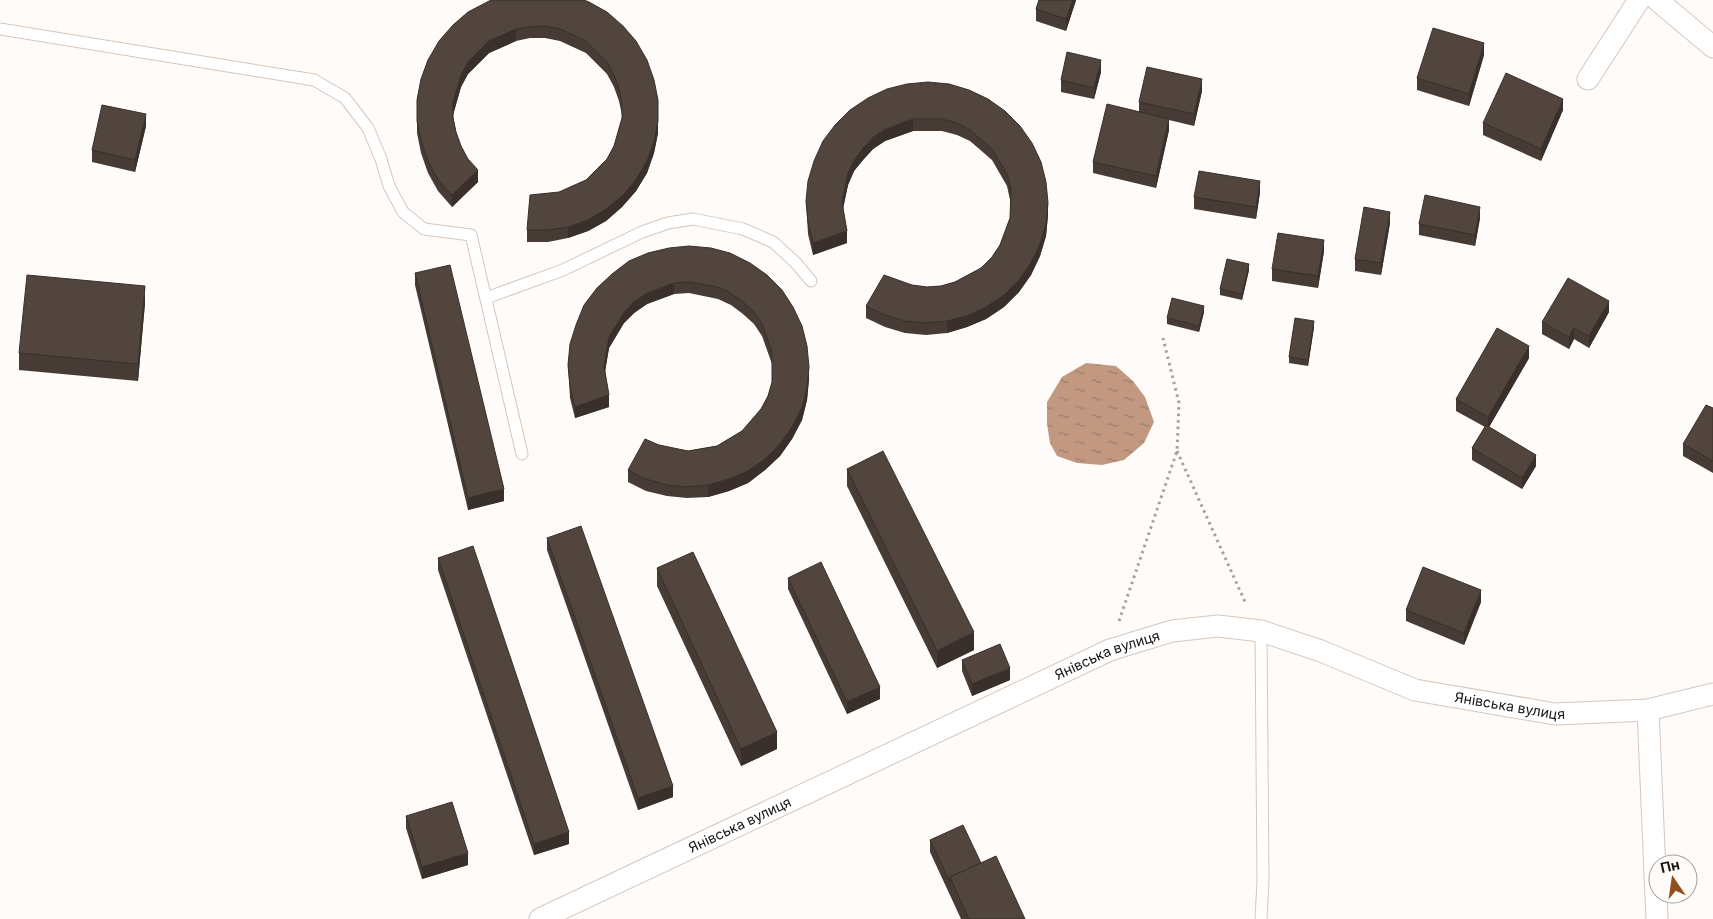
<svg xmlns="http://www.w3.org/2000/svg" width="1713" height="919" font-family="Inter,sans-serif">
	<style>
		.water { fill: url(#water-ripples) }
		.lines { fill: none; stroke-linecap: round; stroke-linejoin: round }
		.lane-casing { stroke: #d5c7be; stroke-width: 13 }
		.street-casing { stroke: #d5c7be; stroke-width: 23 }
		.path { stroke: #a4a09e; stroke-width: 3; stroke-dasharray: 2.5 4; stroke-linecap: butt }
		.lane { stroke: #fff; stroke-width: 11 }
		.street { stroke: #fff; stroke-width: 21 }
		.wall { fill: #463b35 }
		.shaded-wall { fill: #39302b }
		.building { fill: #51453e; stroke: #39302b }
		.labels { text-anchor: middle; stroke-width: 5; stroke-linejoin: round; paint-order: stroke }
		.street-label { font-size: 14px; fill: #1a1512; stroke: #fefbf9 }
	</style>
	<defs>
		<pattern id="water-ripples" width="26" height="14" patternUnits="userSpaceOnUse" patternTransform="scale(1.25)"><rect width="26" height="14" fill="#c29980"/><path d="M2 4q2-2 4 0t4 0M15 11q2-2 4 0t4 0" fill="none" stroke="#9d7c67"/></pattern>
	</defs>
	<rect width="100%" height="100%" fill="#fefbf9"/>
	<polygon class="water" points="1086,363 1116,366 1133,381 1145,397 1154,422 1144,443 1124,460 1102,465 1077,463 1057,456 1050,443 1047,424 1047,402 1062,377"/>
	<g class="lines">
		<g class="lane-casing">
			<g id="lane">
				<polyline points="0,29 314,80 345,98 368,128 381,159 389,186 403,212 424,229 471,235 522,454"/>
				<polyline points="486,298 563,270 642,232 668,223 693,219 743,229 773,242 796,263 811,281"/>
				<polyline points="1261,919 1263,881 1261,631"/>
			</g>
		</g>
		<g class="street-casing">
			<g id="street">
				<polyline points="1657,0 1713,47"/>
				<polyline points="1588,79 1639,0"/>
				<polyline points="1648,710 1657,919"/>
				<path id="s1" d="M540,919l570,-269 62,-19 46,-5 43,5 60,20 94,39 140,24 93,-4 65,-16"/>
			</g>
		</g>
		<g class="path">
			<polyline points="1177,451 1246,604"/>
			<polyline points="1119,621 1177,451 1179,403 1163,338"/>
		</g>
		<use href="#lane" class="lane"/>
		<use href="#street" class="street"/>
	</g>
	<g class="wall">
		<polygon points="584,0 658,112 658,133 654,153 647,173 636,191 622,207 606,221 588,231 568,238 548,242 527,242 527,230 559,192 586,180 607,159 614,146 622,118 622,115 619,101 614,87 607,74 586,53 560,41 545,38 530,38 516,41 489,53 468,74 461,87 453,115 456,132 461,146 478,182 452,207 438,191 428,173 421,153 417,133 417,100 428,60"/>
		<polygon points="1039,0 1076,0 1066,31 1036,21 1036,9"/>
		<polygon points="1484,55 1469,106 1417,90 1417,78"/>
		<polygon points="1101,72 1094,99 1061,92 1061,80"/>
		<polygon points="949,84 1048,215 1046,236 1040,256 1031,275 1019,292 1004,307 986,319 967,327 947,333 926,335 905,333 885,327 866,318 866,306 912,285 927,287 941,286 955,282 981,268 992,257 1000,245 1010,218 1010,200 1007,186 992,160 970,141 957,135 942,131 913,131 885,141 873,149 863,160 854,171 848,185 843,208 847,243 813,255 808,234 806,201"/>
		<polygon points="1202,91 1194,126 1169,120 1169,130 1156,188 1093,173 1093,162 1139,112 1139,102"/>
		<polygon points="1563,110 1541,161 1483,135 1483,123"/>
		<polygon points="146,126 135,172 92,162 92,150"/>
		<polygon points="1260,192 1256,219 1194,209 1194,197"/>
		<polygon points="1480,218 1475,246 1419,235 1419,224"/>
		<polygon points="1390,223 1381,275 1355,271 1355,259"/>
		<polygon points="711,248 809,379 807,400 802,420 792,439 780,456 765,470 748,483 729,491 708,497 687,498 667,496 646,491 628,482 628,470 659,445 688,451 717,446 742,431 761,409 768,396 772,382 772,364 762,336 754,324 743,314 731,305 718,299 689,293 674,294 647,304 634,313 624,323 609,348 605,372 609,407 575,418 570,398 568,365"/>
		<polygon points="1324,251 1318,288 1272,281 1272,269"/>
		<polygon points="1249,270 1242,300 1220,295 1220,289"/>
		<polygon points="415,273 504,501 468,510 415,285"/>
		<polygon points="145,303 138,381 19,370 19,353"/>
		<polygon points="1204,312 1199,332 1167,324 1167,318"/>
		<polygon points="1609,312 1589,348 1574,339 1569,349 1542,334 1542,322"/>
		<polygon points="1314,327 1308,366 1289,363 1289,357"/>
		<polygon points="1529,358 1489,427 1536,466 1522,489 1472,460 1472,448 1485,427 1456,411 1456,399"/>
		<polygon points="1713,408 1713,473 1683,456 1683,444"/>
		<polygon points="847,469 974,650 937,668 847,486"/>
		<polygon points="547,538 673,797 638,810 547,550"/>
		<polygon points="438,558 569,844 534,855 438,570"/>
		<polygon points="657,568 777,749 741,766 657,586"/>
		<polygon points="788,578 880,699 847,714 788,589"/>
		<polygon points="1481,602 1464,645 1406,621 1406,610"/>
		<polygon points="962,660 1010,680 972,696 962,671"/>
		<polygon points="406,816 468,865 422,879 406,828"/>
		<polygon points="930,840 981,863 1025,919 961,919 930,852"/>
	</g>
	<g class="shaded-wall">
		<polygon points="1073,0 1076,0 1066,31 1066,19"/>
		<polygon points="516,29 516,41 489,53 468,74 461,87 453,115 453,103 461,75 468,62 489,41"/>
		<polygon points="1484,43 1484,55 1469,106 1469,94"/>
		<polygon points="1101,60 1101,72 1094,99 1094,88"/>
		<polygon points="1202,79 1202,91 1194,126 1194,114"/>
		<polygon points="1563,99 1563,110 1541,161 1541,149"/>
		<polygon points="658,100 658,133 654,153 647,173 636,191 622,207 606,221 588,231 568,238 568,227"/>
		<polygon points="146,114 146,126 135,172 135,160"/>
		<polygon points="913,119 913,131 885,141 873,149 863,160 854,171 848,185 842,214 842,202 848,173 854,160 863,148 873,137 885,129"/>
		<polygon points="1169,119 1169,130 1156,188 1156,176"/>
		<polygon points="478,170 478,182 452,207 452,195"/>
		<polygon points="1260,181 1260,192 1256,219 1256,207"/>
		<polygon points="1048,203 1048,215 1046,236 1040,256 1031,275 1019,292 1004,307 986,319 967,327 947,333 947,321"/>
		<polygon points="1480,207 1480,218 1475,246 1475,235"/>
		<polygon points="1390,212 1390,223 1381,275 1381,263"/>
		<polygon points="847,231 847,243 813,255 813,243"/>
		<polygon points="1324,240 1324,251 1318,288 1318,276"/>
		<polygon points="1249,264 1249,270 1242,300 1242,294"/>
		<polygon points="674,283 674,294 647,304 634,313 624,323 609,348 604,377 604,366 609,337 624,312 634,301 647,293"/>
		<polygon points="145,286 145,303 138,381 138,364"/>
		<polygon points="1609,301 1609,312 1589,348 1589,336"/>
		<polygon points="1204,306 1204,312 1199,332 1199,326"/>
		<polygon points="1314,321 1314,327 1308,366 1308,360"/>
		<polygon points="1574,328 1574,339 1569,349 1569,337"/>
		<polygon points="1529,346 1529,358 1488,429 1488,417"/>
		<polygon points="809,367 809,379 807,400 802,420 792,439 780,456 765,470 748,483 729,491 708,497 708,485"/>
		<polygon points="609,395 609,407 575,418 575,407"/>
		<polygon points="1536,455 1536,466 1522,489 1522,478"/>
		<polygon points="504,489 504,501 468,510 468,498"/>
		<polygon points="1481,590 1481,602 1464,645 1464,633"/>
		<polygon points="974,632 974,650 937,668 937,651"/>
		<polygon points="1010,668 1010,680 972,696 972,684"/>
		<polygon points="880,687 880,699 847,714 847,702"/>
		<polygon points="777,732 777,749 741,766 741,749"/>
		<polygon points="673,786 673,797 638,810 638,798"/>
		<polygon points="569,832 569,844 534,855 534,844"/>
		<polygon points="468,853 468,865 422,879 422,867"/>
	</g>
	<g class="building">
		<polygon points="491,0 584,0 589,2 607,12 623,26 636,41 647,60 654,80 658,100 658,121 654,142 647,161 636,180 622,196 606,209 588,220 568,227 548,230 527,230 530,195 559,192 586,180 607,159 614,146 622,118 622,103 619,89 614,75 607,62 586,41 560,29 545,26 530,27 516,29 489,41 468,62 461,75 453,103 453,118 456,132 461,146 468,159 478,170 452,195 438,180 428,161 421,141 417,121 417,100 421,79 428,60 439,41 453,25 468,12"/>
		<polygon points="1039,0 1073,0 1066,19 1036,9"/>
		<polygon points="1433,28 1484,43 1469,94 1417,78"/>
		<polygon points="1067,52 1101,60 1094,88 1061,80"/>
		<polygon points="1147,67 1202,79 1194,114 1139,102"/>
		<polygon points="1506,73 1563,99 1541,149 1483,123"/>
		<polygon points="928,82 949,84 969,90 988,99 1005,111 1020,126 1032,143 1041,162 1046,182 1048,203 1046,224 1040,244 1031,263 1019,280 1004,295 986,307 967,316 947,321 926,323 905,321 885,315 866,306 884,275 912,285 927,287 941,286 955,282 981,268 992,257 1000,245 1010,218 1011,188 1007,174 992,149 970,130 957,123 942,119 913,119 885,129 873,137 863,148 854,160 848,173 842,202 847,231 813,243 808,222 806,201 808,181 814,161 823,141 835,125 850,110 868,98 887,89 907,84"/>
		<polygon points="1107,104 1169,119 1156,176 1093,162"/>
		<polygon points="102,105 146,114 135,160 92,150"/>
		<polygon points="1199,171 1260,181 1256,207 1194,197"/>
		<polygon points="1425,195 1480,207 1475,235 1419,224"/>
		<polygon points="1364,207 1390,212 1381,263 1355,259"/>
		<polygon points="1278,233 1324,240 1318,276 1272,269"/>
		<polygon points="689,246 711,248 730,253 750,263 767,275 782,290 793,307 802,326 807,346 809,367 807,388 802,408 792,427 780,444 765,459 748,471 729,479 708,485 687,487 667,485 646,479 628,470 645,439 659,445 688,451 717,446 742,431 761,409 768,396 772,382 772,352 762,324 754,312 743,302 731,293 718,287 689,282 674,283 647,293 634,301 624,312 609,337 604,366 609,395 575,407 570,386 568,365 570,344 576,325 584,305 597,288 612,274 629,261 648,253 669,248"/>
		<polygon points="1227,259 1249,264 1242,294 1220,289"/>
		<polygon points="450,265 504,489 468,498 415,273"/>
		<polygon points="27,275 145,286 138,364 19,353"/>
		<polygon points="1568,278 1609,301 1589,336 1574,328 1569,337 1542,322"/>
		<polygon points="1172,298 1204,306 1199,326 1167,318"/>
		<polygon points="1295,318 1314,321 1308,360 1289,357"/>
		<polygon points="1497,328 1529,346 1488,417 1456,399"/>
		<polygon points="1706,405 1713,408 1713,461 1683,444"/>
		<polygon points="1486,425 1536,455 1522,478 1472,448"/>
		<polygon points="883,451 974,632 937,651 847,469"/>
		<polygon points="581,526 673,786 638,798 547,538"/>
		<polygon points="473,546 569,832 534,844 438,558"/>
		<polygon points="693,552 777,732 741,749 657,568"/>
		<polygon points="821,562 880,687 847,702 788,578"/>
		<polygon points="1423,567 1481,590 1464,633 1406,610"/>
		<polygon points="1000,644 1010,668 972,684 962,660"/>
		<polygon points="452,802 468,853 422,867 406,816"/>
		<polygon points="963,825 981,863 950,877 950,882 930,840"/>
		<polygon points="996,856 1025,919 969,919 950,877"/>
	</g>
	<g class="labels">
		<g class="street-label">
			<text dy="5" stroke="none"><textPath href="#s1" startOffset="626">Янівська вулиця</textPath></text>
			<text dy="5" stroke="none"><textPath href="#s1" startOffset="1046">Янівська вулиця</textPath></text>
			<text dy="5" stroke="none"><textPath href="#s1" startOffset="221">Янівська вулиця</textPath></text>
		</g>
	</g>
	<g transform="translate(1673 879) rotate(347)"><circle r="24" fill="#fefbf9" stroke="#a39f9d"/>
	<path d="M0-4L9 19L0 12L-9 19Z" fill="#914e1e"/>
	<text y="-8" font-size="14" font-weight="bold" text-anchor="middle" fill="#1a1512">Пн</text>
	</g>
</svg>
